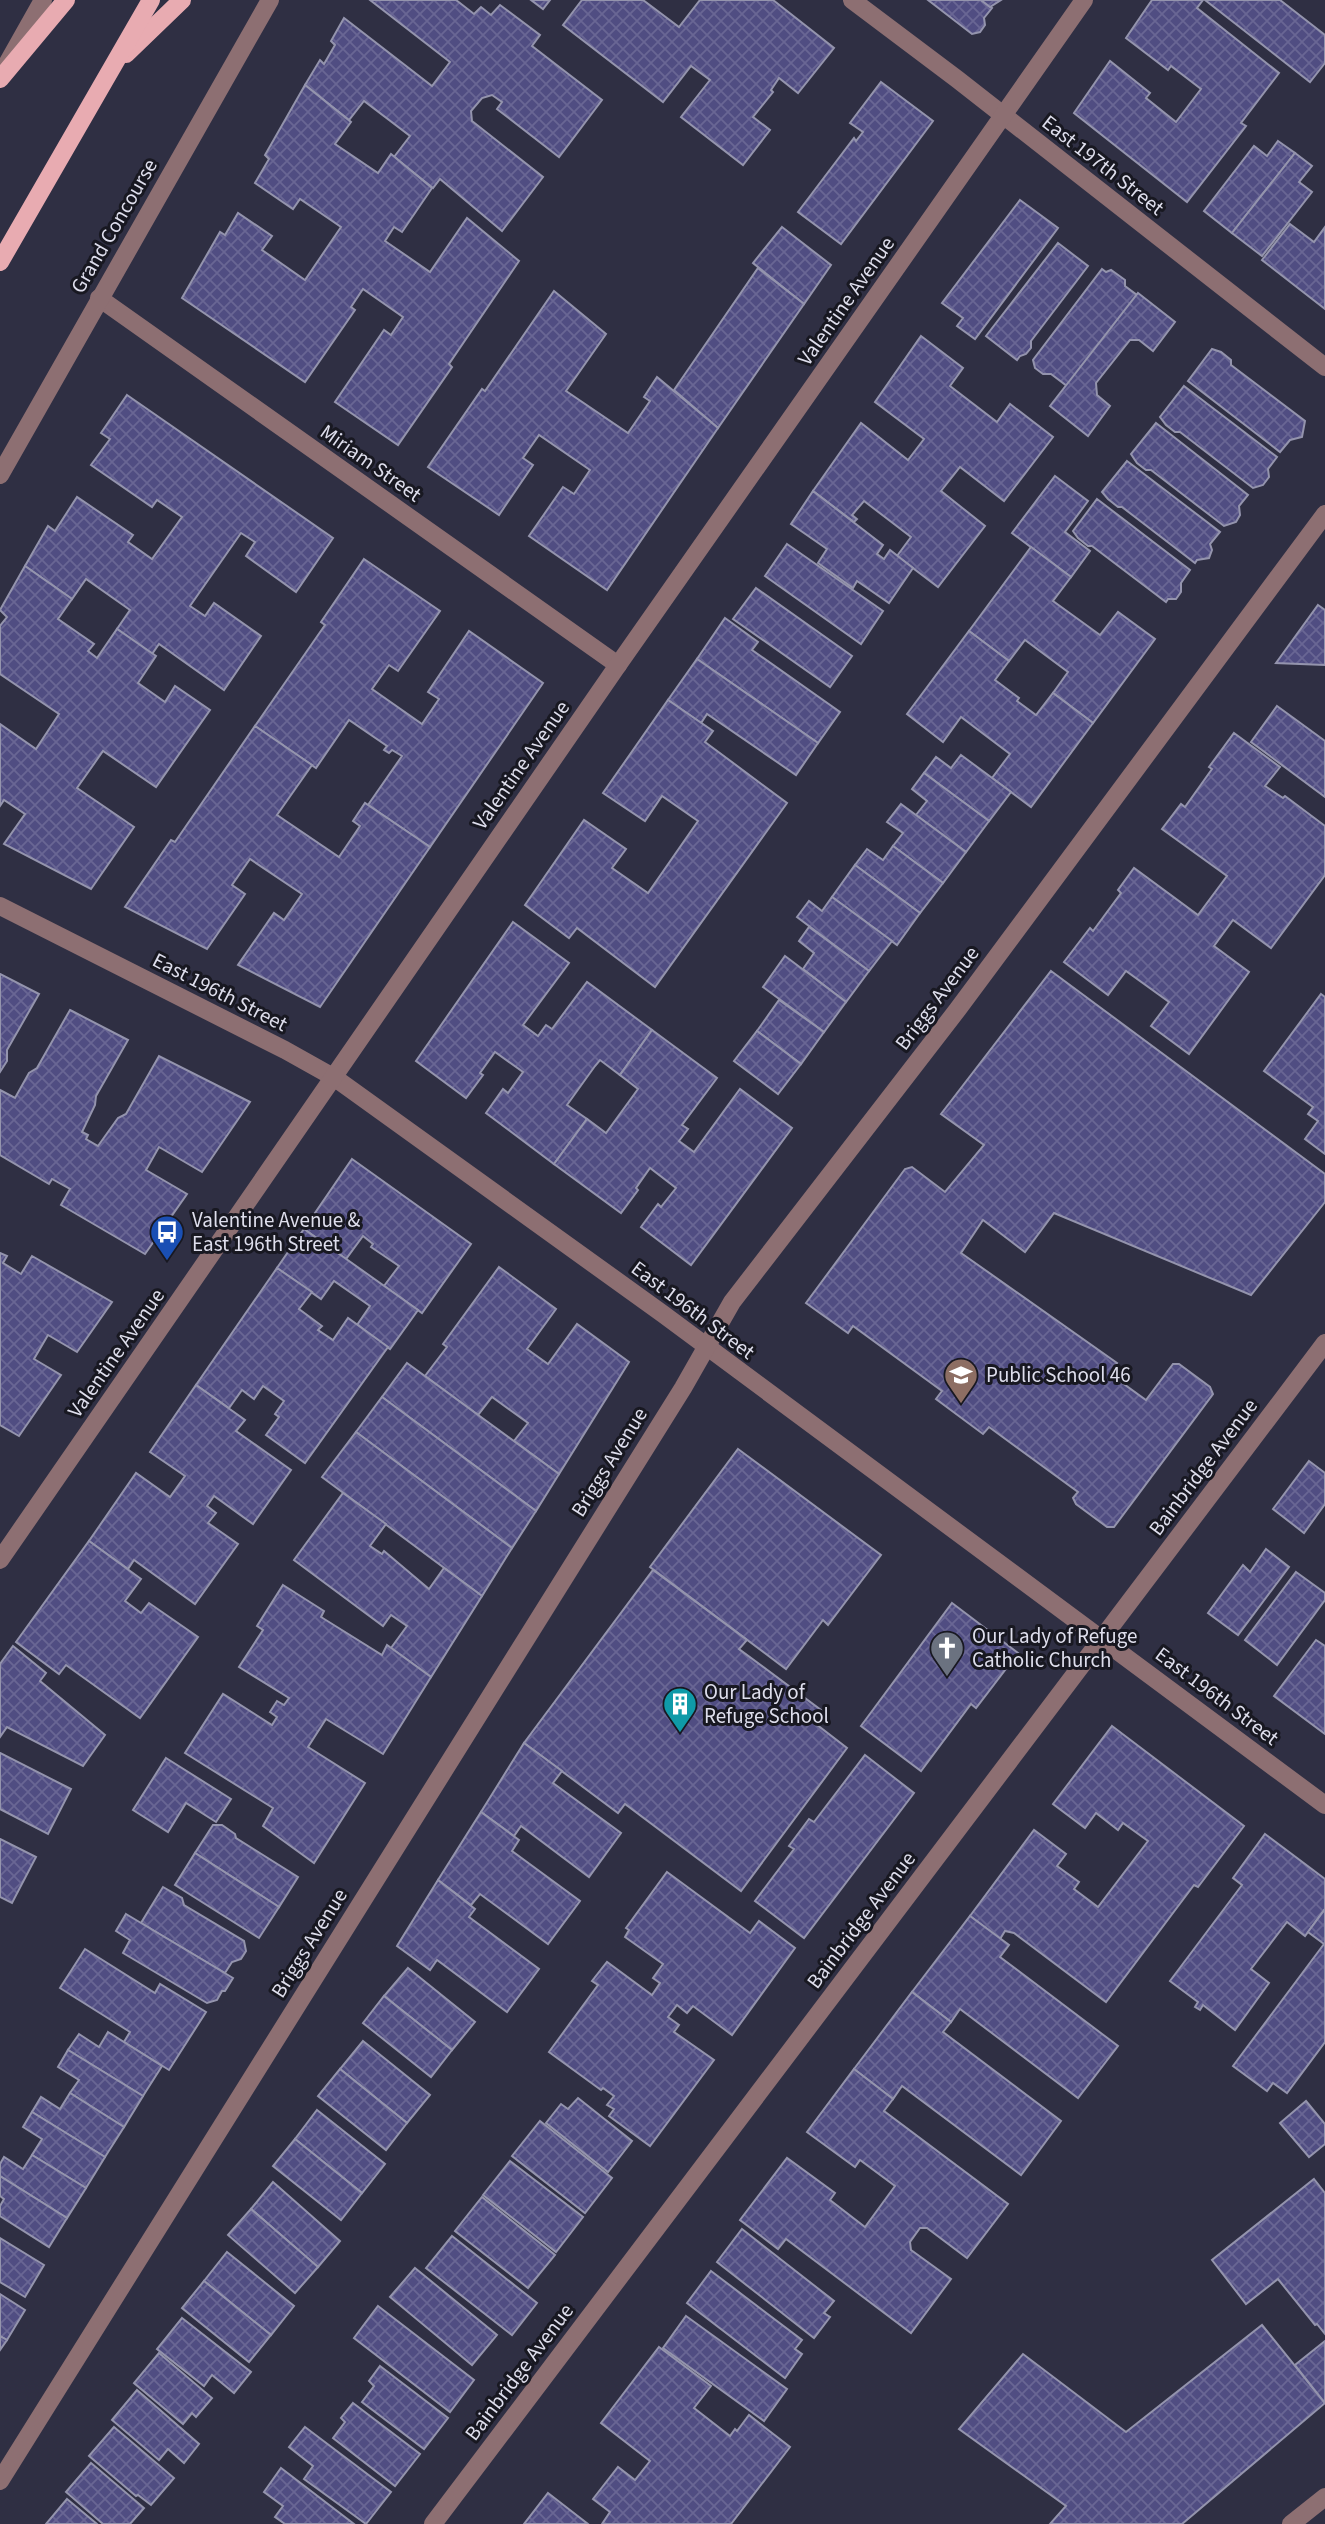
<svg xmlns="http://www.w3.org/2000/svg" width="1325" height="2524" font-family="'Source Sans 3',sans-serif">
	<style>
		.building { fill: url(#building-cross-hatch); stroke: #9494ad; stroke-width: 2 }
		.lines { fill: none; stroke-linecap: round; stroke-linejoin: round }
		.minor { stroke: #8d6f72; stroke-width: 18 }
		.major { stroke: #e8abb1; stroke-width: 18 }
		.labels { text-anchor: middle; stroke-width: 6; stroke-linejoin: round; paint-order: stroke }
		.street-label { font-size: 21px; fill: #dedeec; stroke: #181821 }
		.poi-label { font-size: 21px; fill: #dedeec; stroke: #181821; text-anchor: start }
	</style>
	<defs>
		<pattern id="building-cross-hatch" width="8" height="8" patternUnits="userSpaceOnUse" patternTransform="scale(1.75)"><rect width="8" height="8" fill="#504d82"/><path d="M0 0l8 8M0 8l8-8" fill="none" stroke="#696694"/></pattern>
	</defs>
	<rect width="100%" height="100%" fill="#2f2f43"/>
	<g class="building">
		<polygon points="370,0 456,0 474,14 481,7 491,15 500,5 540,35 532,46 602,100 559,157 497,109 502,102 492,95 482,98 471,111 472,121 543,177 502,231 440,179 433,188 394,157 410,136 364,101 349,120 305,85 320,60 324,64 335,45 331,41 344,18 432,86 450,62"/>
		<polygon points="531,0 550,0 543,9"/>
		<polygon points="582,0 643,0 679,27 700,0 773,0 834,48 798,93 779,78 771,90 773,92 753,117 770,130 743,165 681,117 710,80 691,66 663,102 563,25"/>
		<polygon points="928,0 981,0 992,8 984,18 985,25 980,32 972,34"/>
		<polygon points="981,0 1001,0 990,7"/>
		<polygon points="1152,0 1203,0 1197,8 1279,73 1241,123 1246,126 1187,202 1074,113 1110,61 1150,93 1146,98 1176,122 1201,89 1171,66 1168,70 1126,38"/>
		<polygon points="1205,0 1280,0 1325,35 1325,63 1310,82"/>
		<polygon points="881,82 933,121 841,244 798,212 854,138 856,141 863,132 850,123"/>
		<polygon points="305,85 351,122 335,144 378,173 391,154 432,188 402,232 394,227 385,241 430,272 467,218 519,261 449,364 452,367 398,445 335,402 384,330 391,335 403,317 363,289 351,307 355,310 305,382 182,298 220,232 225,235 238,213 272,236 262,250 305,280 341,227 300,199 293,209 255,183 269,159 265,155"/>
		<polygon points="1278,141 1295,153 1232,233 1204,211 1254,146 1267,156"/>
		<polygon points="1295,153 1312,166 1299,182 1312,192 1262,256 1232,233"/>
		<polygon points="1020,200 1058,228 975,339 957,326 963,318 942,303"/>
		<polygon points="1290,224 1314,242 1325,227 1325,309 1262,260"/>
		<polygon points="782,227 831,265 804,304 753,263"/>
		<polygon points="1058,243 1088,266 1031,341 1031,348 1026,354 1020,356 1017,360 986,336"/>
		<polygon points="758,268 804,304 718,428 674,390"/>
		<polygon points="1102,269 1106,272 1111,270 1125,280 1125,286 1137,295 1067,386 1051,374 1043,374 1035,368 1033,360"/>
		<polygon points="554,291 606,334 566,391 628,433 650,401 644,397 657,377 718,428 607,590 529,536 563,487 574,494 590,470 539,435 523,458 533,465 499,515 428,467 482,389 485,391"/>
		<polygon points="1138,293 1175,322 1153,351 1139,340 1130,340 1096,383 1097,395 1110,406 1088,436 1050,406"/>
		<polygon points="921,336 963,368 950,386 997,422 1010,404 1053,437 1004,501 960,467 941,491 985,526 938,587 897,556 911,537 864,501 852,515 857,519 854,522 813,491 861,423 908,460 924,439 875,402"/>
		<polygon points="1212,349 1221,352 1231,360 1231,365 1305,421 1302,437 1290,440 1280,452 1188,381"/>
		<polygon points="1184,386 1277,457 1268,469 1269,477 1263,485 1253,488 1180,432 1175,432 1166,425 1160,417"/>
		<polygon points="127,395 333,538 296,592 246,556 255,542 241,533 190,606 205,616 214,603 261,636 224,690 159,644 152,654 117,629 130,610 86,579 72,599 25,566 48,526 55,531 77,497 133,535 128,542 152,559 182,517 157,500 152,507 91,465 110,439 101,433"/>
		<polygon points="1156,423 1248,495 1239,506 1240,515 1236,522 1224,526 1151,470 1146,470 1137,463 1131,454"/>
		<polygon points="1127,461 1220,532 1210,544 1212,550 1209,558 1197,560 1195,563 1122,507 1118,507 1108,499 1102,492"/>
		<polygon points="1055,476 1088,501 1065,532 1090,551 1071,577 1012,533"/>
		<polygon points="813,491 883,545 877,554 884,559 890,550 913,568 889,603 857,581 853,588 818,563 827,549 791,524"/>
		<polygon points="1097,499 1190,570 1181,583 1181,592 1176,599 1168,599 1166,602 1092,546 1088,546 1078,538 1073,531"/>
		<polygon points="787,544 883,611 861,644 765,576"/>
		<polygon points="1031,547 1071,577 1053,601 1100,635 1118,612 1155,639 1093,723 1053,693 1068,672 1025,640 1009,661 969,631"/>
		<polygon points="364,559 440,611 398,671 389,665 372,689 422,724 439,699 428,692 469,631 543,683 430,847 368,805 402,756 392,750 389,753 384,750 387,746 349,720 316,768 255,726 325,625 321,622"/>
		<polygon points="25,566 72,599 58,619 94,644 88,651 97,658 117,629 156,656 138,683 165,702 175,686 210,710 156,787 103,751 77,788 134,827 91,889 4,844 25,814 4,800 0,806 0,724 36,749 59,714 0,674 0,626 7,617 0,610"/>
		<polygon points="756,588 852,656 830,687 733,619"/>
		<polygon points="1318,605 1325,610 1325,665 1276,663"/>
		<polygon points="725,618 758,642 752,650 840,712 818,743 697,659"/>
		<polygon points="969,631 1009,661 995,680 1019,698 1017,701 1036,715 1053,693 1093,723 1031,807 992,778 1010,754 961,717 943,742 907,714"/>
		<polygon points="697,659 818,743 796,775 707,714 701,723 668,700"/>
		<polygon points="668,700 713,731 705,742 787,803 655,987 577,928 569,938 525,905 584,820 626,849 612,868 648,893 698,821 662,796 645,821 603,793"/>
		<polygon points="1277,706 1325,741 1325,797 1251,742"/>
		<polygon points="255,726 312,765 277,815 339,857 360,826 353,821 365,803 430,847 320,1007 238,965 274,913 284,920 302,894 250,859 232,885 245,894 207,949 125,907 171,840 175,842"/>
		<polygon points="1234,733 1280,767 1265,786 1283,798 1285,796 1325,826 1325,875 1271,948 1233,920 1214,946 1249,972 1189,1054 1151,1026 1169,1002 1126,971 1108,995 1064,962 1090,928 1093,931 1121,893 1118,890 1134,868 1198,915 1227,876 1162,829 1181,804 1185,807 1212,769 1209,767"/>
		<polygon points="961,755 1011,792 989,821 924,773 936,757 951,768"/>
		<polygon points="924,773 989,821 966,852 916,815 927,801 912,789"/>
		<polygon points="901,804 966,852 943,883 893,846 903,833 887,822"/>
		<polygon points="893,846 943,883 920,913 855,865 867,849 883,860"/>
		<polygon points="855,865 920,913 897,945 832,897"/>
		<polygon points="832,897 892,941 869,971 797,917 809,901 822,911"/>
		<polygon points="513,922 569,963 523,1025 538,1036 546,1025 552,1029 587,982 652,1030 620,1075 600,1060 595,1066 567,1105 587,1119 554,1164 486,1113 503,1089 508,1093 523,1072 495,1052 480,1073 483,1075 466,1098 416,1061"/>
		<polygon points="809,927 869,971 846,1002 803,969 814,953 799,941"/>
		<polygon points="785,956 846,1002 824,1032 763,987"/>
		<polygon points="1051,971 1325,1174 1325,1202 1251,1295 1054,1213 1025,1252 983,1220 961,1253 1117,1363 1110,1374 1146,1400 1173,1364 1179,1364 1210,1387 1213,1394 1114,1527 1107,1527 1076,1504 1073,1498 1078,1492 989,1427 983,1434 936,1399 942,1391 853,1326 848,1333 806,1303 905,1169 912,1167 945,1192 984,1145 941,1114"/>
		<polygon points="0,974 39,994 7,1050 7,1061 0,1072"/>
		<polygon points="1321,994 1325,997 1325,1154 1305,1139 1318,1121 1308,1114 1313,1107 1264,1071"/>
		<polygon points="779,1000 824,1032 801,1064 757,1031"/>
		<polygon points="70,1010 128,1040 96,1096 95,1105 82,1132 88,1135 86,1139 98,1146 118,1118 126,1114 159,1056 250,1102 202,1172 159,1147 146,1170 187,1194 145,1254 61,1205 70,1189 52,1179 49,1184 0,1155 0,1090 15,1098 29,1073 37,1068"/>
		<polygon points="652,1030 717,1078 682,1125 688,1129 679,1141 694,1152 740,1089 792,1128 691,1265 641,1227 658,1204 661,1207 676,1188 650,1168 636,1188 638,1190 621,1213 554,1164 587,1119 606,1133 638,1089 620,1075"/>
		<polygon points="757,1031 801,1064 778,1094 734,1061"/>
		<polygon points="352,1159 471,1244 422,1313 384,1286 399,1266 371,1247 373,1244 363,1236 346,1259 304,1229"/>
		<polygon points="304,1229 418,1310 390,1349 357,1325 370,1306 334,1281 321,1299 277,1268"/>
		<polygon points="0,1253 7,1256 3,1263 21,1274 32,1256 112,1302 77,1352 48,1335 34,1359 61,1375 19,1436 0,1425"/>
		<polygon points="499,1267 556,1309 527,1349 548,1364 577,1324 629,1362 559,1474 514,1441 528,1423 492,1397 478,1415 425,1376 447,1347 443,1344"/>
		<polygon points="277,1268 312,1292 299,1309 322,1326 318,1330 333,1340 348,1318 388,1347 305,1463 266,1435 279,1417 275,1414 284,1401 263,1386 254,1399 242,1390 229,1408 196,1385"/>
		<polygon points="407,1363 559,1474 536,1511 382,1397"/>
		<polygon points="196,1385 245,1420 236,1431 291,1470 253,1524 214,1496 207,1506 216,1513 208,1523 238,1544 195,1604 134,1560 128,1569 89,1541 136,1473 170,1497 185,1476 150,1452"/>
		<polygon points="382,1397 536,1511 512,1548 356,1432"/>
		<polygon points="356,1432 512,1548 482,1596 322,1477"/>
		<polygon points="738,1449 881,1555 828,1625 823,1620 786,1669 650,1567"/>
		<polygon points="1309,1461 1325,1473 1325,1504 1304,1533 1273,1509"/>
		<polygon points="343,1493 386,1524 370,1546 382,1554 384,1551 429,1589 444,1568 482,1596 431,1677 391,1648 407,1626 391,1615 383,1626 294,1560"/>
		<polygon points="89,1541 141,1579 125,1601 141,1613 149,1603 198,1637 140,1718 66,1665 59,1674 16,1642"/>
		<polygon points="1266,1549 1289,1567 1238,1635 1208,1613 1243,1565 1250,1572"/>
		<polygon points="653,1570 747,1640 739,1649 825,1713 816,1724 847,1748 741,1891 625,1804 618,1813 524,1743"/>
		<polygon points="1296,1572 1325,1593 1325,1600 1277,1665 1245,1640"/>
		<polygon points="283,1585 324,1611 321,1617 382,1655 387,1645 431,1677 383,1754 326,1719 308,1747 365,1783 314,1863 263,1826 273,1808 185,1753 223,1694 272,1725 277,1717 270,1712 277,1701 284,1705 289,1698 239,1667 263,1630 257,1626"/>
		<polygon points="952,1603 1018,1653 976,1708 971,1704 921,1771 861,1726"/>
		<polygon points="1316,1640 1325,1646 1325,1734 1274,1696"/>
		<polygon points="13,1646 46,1673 40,1681 105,1735 83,1766 7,1727 0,1737 0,1664"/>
		<polygon points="1112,1726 1244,1826 1198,1887 1194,1885 1106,2002 1014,1933 1005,1931 1000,1939 970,1916 1034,1830 1066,1854 1057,1866 1079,1882 1074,1889 1098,1907 1148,1841 1123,1823 1118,1830 1096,1813 1085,1828 1053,1804"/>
		<polygon points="524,1743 562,1771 553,1783 621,1833 589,1877 521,1826 514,1836 481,1812"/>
		<polygon points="0,1753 71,1789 48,1834 0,1809"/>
		<polygon points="865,1755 914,1793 804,1938 755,1901 794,1849 789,1846 809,1819 814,1822"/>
		<polygon points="166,1758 231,1799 216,1822 186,1803 168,1832 133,1810"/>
		<polygon points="481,1812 519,1840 512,1851 580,1901 548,1944 480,1894 471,1905 438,1880"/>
		<polygon points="213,1825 222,1825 235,1834 236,1838 298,1877 279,1907 195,1853"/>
		<polygon points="1265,1834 1325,1879 1325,1909 1305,1936 1287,1922 1251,1969 1269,1983 1235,2030 1203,2005 1200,2010 1195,2007 1198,2002 1170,1981 1242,1885 1233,1878"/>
		<polygon points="0,1839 36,1857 12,1903 0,1897"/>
		<polygon points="195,1853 279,1907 259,1938 175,1885"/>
		<polygon points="667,1872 750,1933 759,1921 795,1948 732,2035 693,2006 687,2013 677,2005 668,2017 679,2025 674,2032 714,2060 650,2146 609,2116 614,2109 607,2105 614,2096 603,2088 601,2090 549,2052 598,1985 592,1981 607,1962 652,1995 660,1983 653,1978 663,1964 625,1937 629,1930 626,1928"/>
		<polygon points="438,1880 475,1909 469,1917 539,1969 507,2012 437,1960 430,1970 397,1946"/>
		<polygon points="163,1887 182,1898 184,1905 244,1941 246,1951 241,1959 232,1962 225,1973 141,1923"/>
		<polygon points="1325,1909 1325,2042 1287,2093 1273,2083 1267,2091 1233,2066 1324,1944 1308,1932"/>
		<polygon points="126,1914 233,1978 225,1991 222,1991 217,2000 207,2003 123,1953 130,1940 116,1931"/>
		<polygon points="970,1916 1009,1945 1000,1957 1118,2046 1078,2098 960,2009 951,2022 912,1992"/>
		<polygon points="85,1949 155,1993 160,1984 206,2012 169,2070 124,2042 130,2032 60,1988"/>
		<polygon points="408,1968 475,2022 452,2050 384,1996"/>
		<polygon points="912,1992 951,2022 943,2032 1061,2121 1021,2175 902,2086 893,2099 854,2069"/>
		<polygon points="384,1996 452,2050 431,2077 363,2023"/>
		<polygon points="108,2032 162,2066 143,2096 68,2050 79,2034 99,2047"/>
		<polygon points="363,2041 430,2095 407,2123 340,2069"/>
		<polygon points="68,2050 143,2096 124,2127 70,2093 79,2080 58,2067"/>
		<polygon points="340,2069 407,2123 386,2150 318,2096"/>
		<polygon points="854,2069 893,2099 884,2111 1008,2204 967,2258 927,2228 920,2228 910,2242 911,2250 951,2279 911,2333 786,2239 778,2249 740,2220 787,2158 835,2193 830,2200 865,2227 895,2186 860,2160 855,2167 807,2132"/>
		<polygon points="70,2093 124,2127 105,2157 32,2112 41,2097 60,2109"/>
		<polygon points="578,2098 632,2141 608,2172 546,2123 561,2104 568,2109"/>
		<polygon points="1306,2101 1325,2124 1325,2144 1309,2157 1280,2123"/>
		<polygon points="317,2110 385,2164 362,2193 295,2139"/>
		<polygon points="32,2112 105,2157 86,2188 32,2155 42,2139 23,2127"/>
		<polygon points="540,2121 612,2178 585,2213 512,2156"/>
		<polygon points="295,2139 362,2193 341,2220 273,2166"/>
		<polygon points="32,2155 86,2188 67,2218 0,2176 0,2164 4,2157 23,2169"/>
		<polygon points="510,2161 583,2217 556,2252 483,2195"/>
		<polygon points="0,2176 67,2218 49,2247 0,2216 0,2206 4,2199 0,2196"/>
		<polygon points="1314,2179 1325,2193 1325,2334 1317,2324 1315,2325 1278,2279 1246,2304 1212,2260"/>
		<polygon points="273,2182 340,2241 318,2267 251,2209"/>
		<polygon points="482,2197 555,2255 528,2288 455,2231"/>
		<polygon points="251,2209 318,2267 295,2293 228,2235"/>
		<polygon points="742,2229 834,2301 824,2313 830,2317 814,2338 717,2262"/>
		<polygon points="452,2236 537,2303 512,2335 426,2268"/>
		<polygon points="0,2238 44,2265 25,2297 0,2282"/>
		<polygon points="227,2252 294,2306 271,2335 204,2281"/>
		<polygon points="415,2268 497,2335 472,2365 390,2297"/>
		<polygon points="711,2271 802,2340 795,2349 802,2354 785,2378 687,2303"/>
		<polygon points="204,2281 271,2335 249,2362 182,2308"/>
		<polygon points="0,2294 25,2310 7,2340 0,2336"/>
		<polygon points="378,2306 474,2380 450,2412 354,2338"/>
		<polygon points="686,2316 787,2389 764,2421 663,2348"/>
		<polygon points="182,2318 251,2372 234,2393 212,2375 204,2386 157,2349"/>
		<polygon points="1262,2325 1325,2403 1182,2524 1050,2524 1066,2506 959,2429 1023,2354 1126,2432"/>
		<polygon points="0,2336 7,2340 0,2350"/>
		<polygon points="1325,2341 1325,2403 1295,2365"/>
		<polygon points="659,2347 711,2386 694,2408 730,2436 735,2429 737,2431 749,2415 790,2447 731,2524 602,2524 610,2512 593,2499 618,2467 635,2480 650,2461 601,2423"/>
		<polygon points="159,2353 212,2398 196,2417 192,2413 183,2424 134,2383"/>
		<polygon points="380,2366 448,2418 424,2449 362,2402 374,2386 369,2381"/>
		<polygon points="137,2390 199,2444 184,2463 168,2449 159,2460 112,2420"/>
		<polygon points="353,2403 420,2454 395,2486 333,2438 345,2422 341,2418"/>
		<polygon points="114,2427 174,2478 151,2505 138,2495 136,2496 89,2456"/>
		<polygon points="305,2427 391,2492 366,2524 304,2479 313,2466 289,2447"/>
		<polygon points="91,2463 144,2508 130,2524 103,2524 66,2492"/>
		<polygon points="281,2468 354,2524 285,2524 275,2517 283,2506 264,2492"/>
		<polygon points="548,2493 588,2524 524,2524"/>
		<polygon points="67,2499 97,2524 46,2524"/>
	</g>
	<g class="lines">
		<g class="minor">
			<polyline points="852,0 957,79 1325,367"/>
			<polyline points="7,64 43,0"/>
			<polyline points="99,298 618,665"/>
			<polyline points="0,475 270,0"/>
			<polyline points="0,906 285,1050 335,1078 663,1314 1325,1805"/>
			<polyline points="0,1560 618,665 1084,0"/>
			<polyline points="0,2481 683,1388 732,1302 958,1009 1325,514"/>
			<polyline points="433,2524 1325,1343"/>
			<polyline points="1291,2524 1325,2497"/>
		</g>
		<g class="major">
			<polyline points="126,54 182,0"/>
			<polyline points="0,79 66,0"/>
			<polyline points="0,262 151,0"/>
		</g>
	</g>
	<defs>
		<g id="bus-pin" transform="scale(1.75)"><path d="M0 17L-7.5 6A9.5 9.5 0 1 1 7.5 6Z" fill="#1a4fb4" stroke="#181821"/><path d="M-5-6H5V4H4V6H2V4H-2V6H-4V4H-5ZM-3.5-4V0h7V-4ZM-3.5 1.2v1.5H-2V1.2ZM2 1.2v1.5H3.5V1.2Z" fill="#fff"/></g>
		<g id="school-pin" transform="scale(1.75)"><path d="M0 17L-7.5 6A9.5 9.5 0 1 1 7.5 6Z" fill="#8d6e63" stroke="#181821"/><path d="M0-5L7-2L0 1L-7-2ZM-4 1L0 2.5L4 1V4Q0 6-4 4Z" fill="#fff"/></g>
		<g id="church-pin" transform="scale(1.75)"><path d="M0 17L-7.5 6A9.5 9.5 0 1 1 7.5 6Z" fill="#6b7280" stroke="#181821"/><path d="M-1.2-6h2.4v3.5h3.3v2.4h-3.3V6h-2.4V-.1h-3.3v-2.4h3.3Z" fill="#fff"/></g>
		<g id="building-pin" transform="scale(1.75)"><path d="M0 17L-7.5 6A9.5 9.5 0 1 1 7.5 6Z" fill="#0f9aa8" stroke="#181821"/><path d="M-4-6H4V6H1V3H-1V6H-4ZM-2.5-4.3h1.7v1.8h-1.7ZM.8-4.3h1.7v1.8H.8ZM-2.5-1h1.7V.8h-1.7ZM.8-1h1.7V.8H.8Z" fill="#fff"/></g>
	</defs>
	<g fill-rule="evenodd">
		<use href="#bus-pin" x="167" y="1232"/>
		<use href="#school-pin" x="961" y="1375"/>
		<use href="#church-pin" x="947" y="1648"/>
		<use href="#building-pin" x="680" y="1704"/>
	</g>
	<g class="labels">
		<g class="street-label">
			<text transform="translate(1103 165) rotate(38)" y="7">East 197th Street</text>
			<text transform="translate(114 226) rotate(-60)" y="7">Grand Concourse</text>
			<text transform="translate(846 301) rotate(-55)" y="7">Valentine Avenue</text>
			<text transform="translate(371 463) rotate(35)" y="7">Miriam Street</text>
			<text transform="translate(521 765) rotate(-55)" y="7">Valentine Avenue</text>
			<text transform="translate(220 992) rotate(27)" y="7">East 196th Street</text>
			<text transform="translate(937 998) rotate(-53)" y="7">Briggs Avenue</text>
			<text transform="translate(693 1310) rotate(37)" y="7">East 196th Street</text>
			<text transform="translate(116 1353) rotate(-55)" y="7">Valentine Avenue</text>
			<text transform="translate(609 1462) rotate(-58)" y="7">Briggs Avenue</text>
			<text transform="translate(1203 1467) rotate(-53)" y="7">Bainbridge Avenue</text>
			<text transform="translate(1217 1696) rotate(37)" y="7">East 196th Street</text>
			<text transform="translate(861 1920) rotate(-53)" y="7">Bainbridge Avenue</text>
			<text transform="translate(309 1943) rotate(-58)" y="7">Briggs Avenue</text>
			<text transform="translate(519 2372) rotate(-53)" y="7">Bainbridge Avenue</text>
		</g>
		<g class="poi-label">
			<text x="192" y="1227">Valentine Avenue &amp;<tspan x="192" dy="24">East 196th Street</tspan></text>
			<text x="986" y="1382">Public School 46</text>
			<text x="972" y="1643">Our Lady of Refuge<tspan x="972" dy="24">Catholic Church</tspan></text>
			<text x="704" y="1699">Our Lady of<tspan x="704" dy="24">Refuge School</tspan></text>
		</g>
	</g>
</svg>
